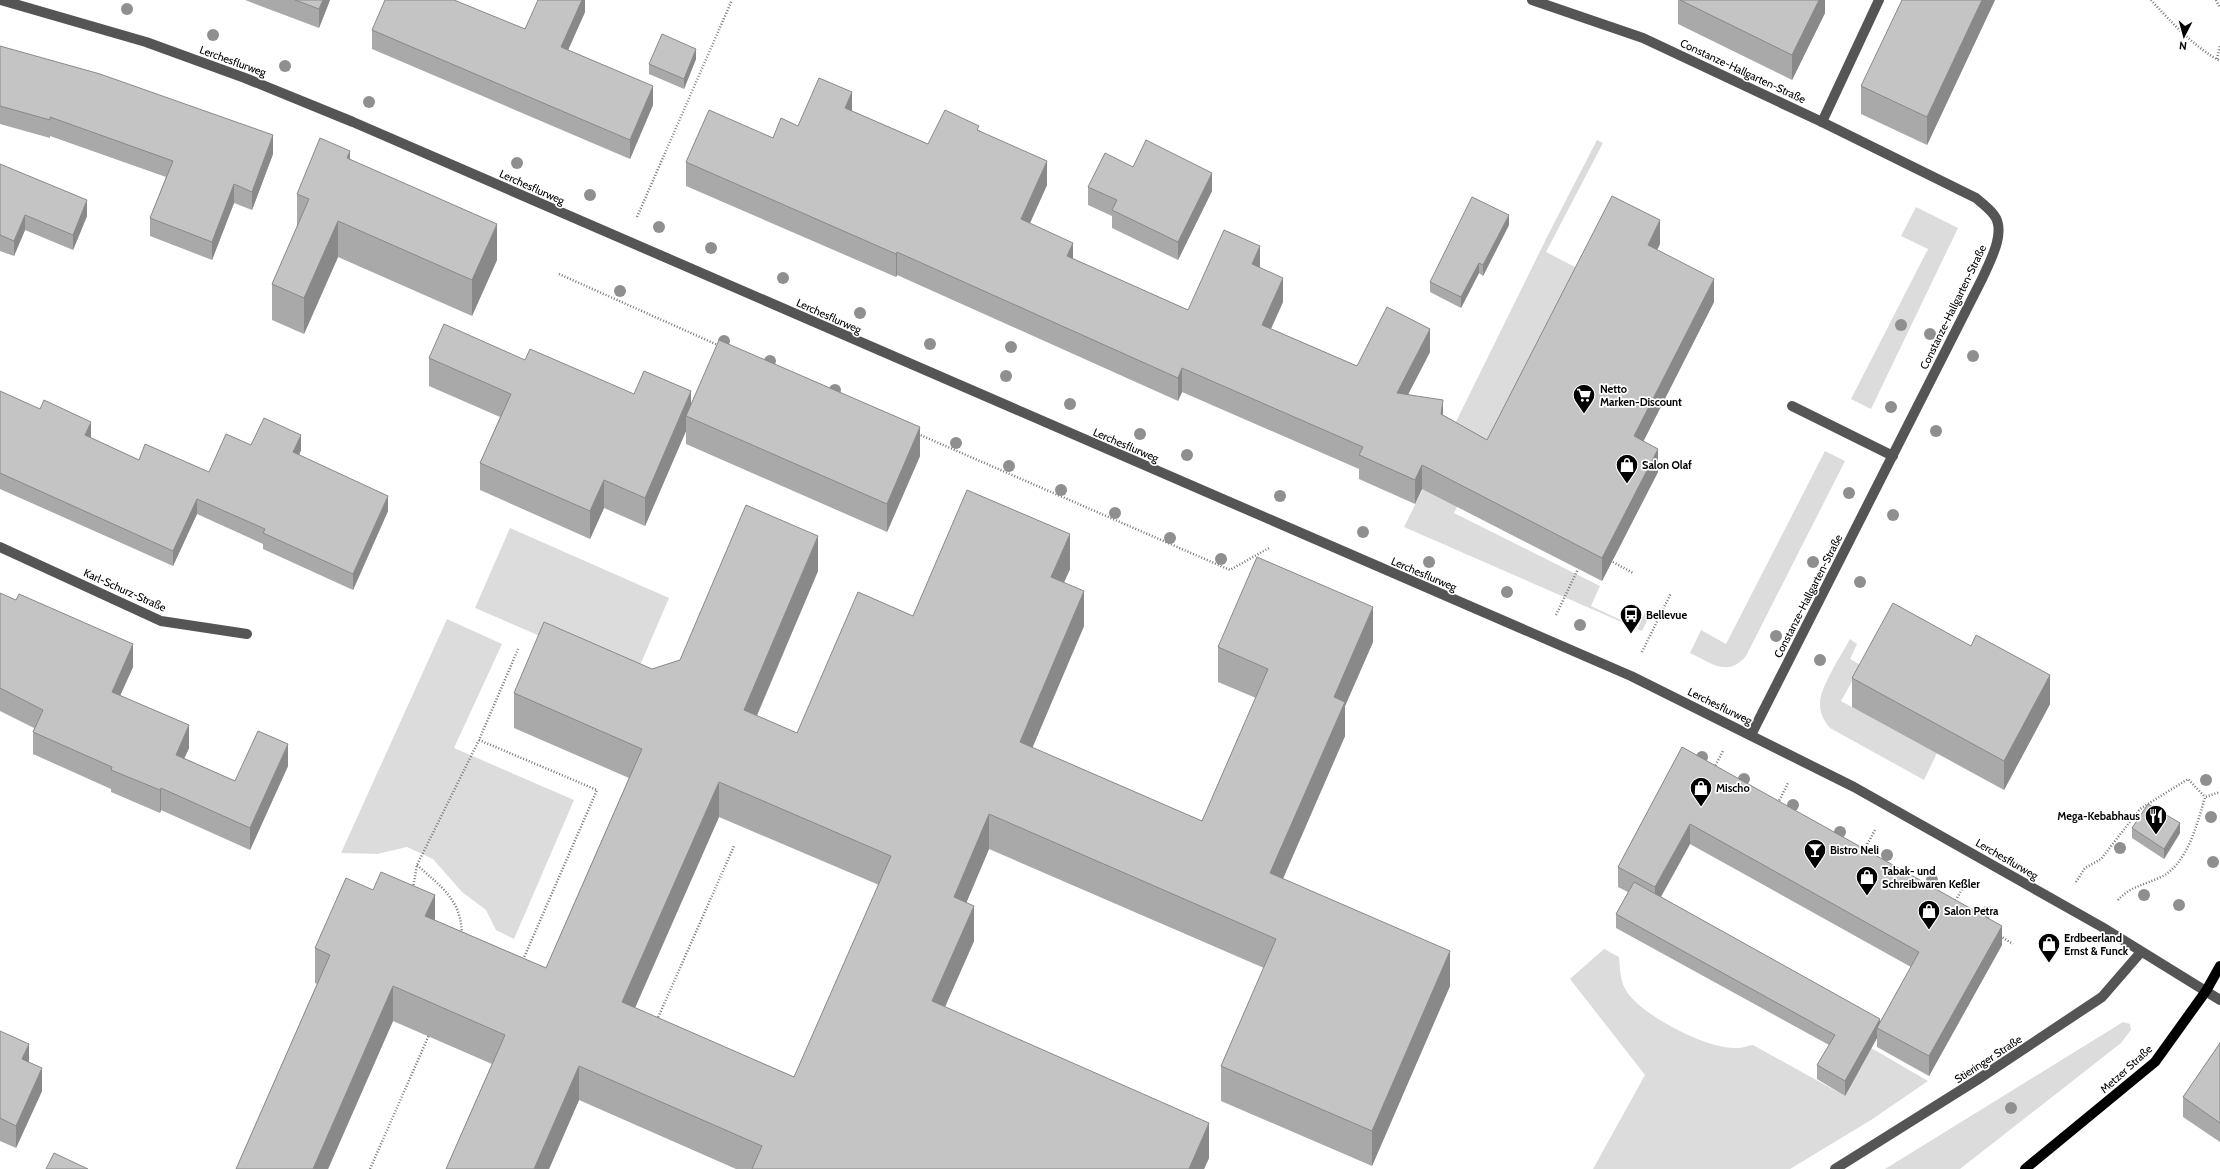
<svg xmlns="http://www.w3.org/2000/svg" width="2220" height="1169" font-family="Cabin,sans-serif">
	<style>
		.green { fill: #dcdcdc }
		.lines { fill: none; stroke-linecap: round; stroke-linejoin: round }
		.path { stroke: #777; stroke-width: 2.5; stroke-dasharray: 1 2; stroke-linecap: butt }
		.minor { stroke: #555; stroke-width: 10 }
		.major { stroke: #000; stroke-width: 10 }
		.tree { fill: #8f8f8f }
		.wall { fill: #a9a9a9; fill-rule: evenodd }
		.shaded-wall { fill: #898989 }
		.building { fill: #c4c4c4; stroke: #898989; fill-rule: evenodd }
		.labels { text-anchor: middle; stroke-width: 3.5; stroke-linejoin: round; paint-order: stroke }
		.street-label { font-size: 11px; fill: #000; stroke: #fff }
		.poi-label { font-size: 11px; font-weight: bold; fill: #000; stroke: #fff; text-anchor: start }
	</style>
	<rect width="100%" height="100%" fill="#fff"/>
	<g class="green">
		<polygon points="1597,140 1603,143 1546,252 1579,269 1454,513 1600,586 1591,606 1638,628 1646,610 1651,613 1642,631 1404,527 1549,233"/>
		<polygon points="1916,207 1958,228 1871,409 1851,399 1928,249 1901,236"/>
		<path d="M1825,451l20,10 -99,195c-19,22 -34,7 -56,-3l11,-23 25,14z"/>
		<polygon points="510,528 669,598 635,677 475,608"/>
		<polygon points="447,619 502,644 454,748 574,800 514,939 496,930 486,910 462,892 433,859 407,847 377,854 341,853"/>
		<path d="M1850,639l7,5 -7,15 11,6 -20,36 96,52 -13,27 -94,-52c-5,-6 -10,-14 -10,-23 -1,-17 21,-49 30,-66z"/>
		<path d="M1604,949l15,8c1,12 1,25 8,35 16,24 79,56 107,56 6,1 13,-2 19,-3l92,51 -3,-65 86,50 -57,39 -81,49h-197l52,-94 -75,-96z"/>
		<polygon points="2123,1022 2130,1024 2131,1030 2121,1043 1960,1169 1885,1169"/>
	</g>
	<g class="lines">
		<g class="path">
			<path d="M2151,0c20,22 42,46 69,61"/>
			<polyline points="2216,0 2220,8"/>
			<polyline points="2217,59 2220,45"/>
			<polyline points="637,217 732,0"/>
			<polyline points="559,274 720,346"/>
			<polyline points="918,434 1230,570 1269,548"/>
			<polyline points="1613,562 1633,573"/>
			<polyline points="1556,615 1578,569"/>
			<polyline points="1642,652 1671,593"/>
			<polyline points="479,740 597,790 522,962"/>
			<polyline points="1714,768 1723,751"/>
			<polyline points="1778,803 1788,783"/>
			<polyline points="1863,852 1875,830"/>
			<path d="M417,865c24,22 44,34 45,69"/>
			<polyline points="2076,882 2085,868 2101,859 2140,809 2188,779 2205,797"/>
			<polyline points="413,888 417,865 479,740 519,647"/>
			<path d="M2118,900c13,-14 26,-15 43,-23 26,-12 37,-55 44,-80l15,-5"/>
			<polyline points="1954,903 1967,881"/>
			<polyline points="2000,936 2013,944"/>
			<polyline points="657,1020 734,846"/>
			<polyline points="370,1169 429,1035"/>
		</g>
		<g class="minor">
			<polyline points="1,0 146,42 245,78 353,122 1631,676 1854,787 2102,927 2220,1000"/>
			<path d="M1532,0l111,38 179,84 154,76c6,5 14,11 18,17 13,17 -5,48 -12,64l-231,456"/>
			<polyline points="1822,122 1879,0"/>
			<polyline points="1792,406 1893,456"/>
			<polyline points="0,547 161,621 247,634"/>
			<polyline points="1835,1169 1977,1080 2102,997 2141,952"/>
		</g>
		<polyline class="major" points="2025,1169 2155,1062 2206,991 2220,966"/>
	</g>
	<g class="tree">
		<circle cx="127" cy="9" r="6"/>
		<circle cx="213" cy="35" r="6"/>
		<circle cx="285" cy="66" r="6"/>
		<circle cx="369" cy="102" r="6"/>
		<circle cx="517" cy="163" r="6"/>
		<circle cx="590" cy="195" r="6"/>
		<circle cx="659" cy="227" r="6"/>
		<circle cx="711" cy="248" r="6"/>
		<circle cx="783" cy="278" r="6"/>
		<circle cx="620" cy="291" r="6"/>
		<circle cx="860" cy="313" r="6"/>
		<circle cx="1901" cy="325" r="6"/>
		<circle cx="1930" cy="334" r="6"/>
		<circle cx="724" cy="341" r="6"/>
		<circle cx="930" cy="344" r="6"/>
		<circle cx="1011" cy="347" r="6"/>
		<circle cx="1973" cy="356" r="6"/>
		<circle cx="770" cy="361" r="6"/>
		<circle cx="1006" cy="376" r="6"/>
		<circle cx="835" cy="390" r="6"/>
		<circle cx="1070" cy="404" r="6"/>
		<circle cx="1891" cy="407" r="6"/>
		<circle cx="1936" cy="431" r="6"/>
		<circle cx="1140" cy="434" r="6"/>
		<circle cx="956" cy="443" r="6"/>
		<circle cx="1187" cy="455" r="6"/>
		<circle cx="1009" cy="466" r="6"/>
		<circle cx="1061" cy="490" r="6"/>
		<circle cx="1849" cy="493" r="6"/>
		<circle cx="1280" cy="496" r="6"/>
		<circle cx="1115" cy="513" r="6"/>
		<circle cx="1893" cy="515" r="6"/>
		<circle cx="1363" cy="532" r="6"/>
		<circle cx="1170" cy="538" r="6"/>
		<circle cx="1221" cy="559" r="6"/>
		<circle cx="1429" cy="562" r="6"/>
		<circle cx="1813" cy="562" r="6"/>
		<circle cx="1860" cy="582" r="6"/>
		<circle cx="1507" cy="592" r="6"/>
		<circle cx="1580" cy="625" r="6"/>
		<circle cx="1776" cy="636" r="6"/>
		<circle cx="1820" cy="660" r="6"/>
		<circle cx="1702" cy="757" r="6"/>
		<circle cx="1744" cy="779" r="6"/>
		<circle cx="2206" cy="780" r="6"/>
		<circle cx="1793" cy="805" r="6"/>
		<circle cx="2211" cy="817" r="6"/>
		<circle cx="1840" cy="832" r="6"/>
		<circle cx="2120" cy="848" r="6"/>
		<circle cx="1887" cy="855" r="6"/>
		<circle cx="2213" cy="862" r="6"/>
		<circle cx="1932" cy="880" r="6"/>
		<circle cx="2144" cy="895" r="6"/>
		<circle cx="2179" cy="905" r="6"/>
		<circle cx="1987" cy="912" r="6"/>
		<circle cx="2011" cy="1108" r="6"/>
	</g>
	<g class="wall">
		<polygon points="245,0 330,0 319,28"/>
		<polygon points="585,0 585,12 568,50 653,105 630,159 372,49 372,30 525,29"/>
		<polygon points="1678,0 1825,0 1825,13 1792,80 1678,24"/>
		<polygon points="1995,0 1927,145 1861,114 1861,86"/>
		<polygon points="0,46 273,154 252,210 234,203 212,260 150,236 150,218 166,177 50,136 50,138 0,124"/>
		<polygon points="696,59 684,89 649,74 649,64"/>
		<polygon points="852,111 928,144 979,130 1047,185 1030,223 1073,259 1188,310 1260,267 1283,302 1271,329 1357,366 1430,352 1408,394 1443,415 1487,440 1660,244 1657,250 1714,302 1643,441 1658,472 1602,581 1422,489 1415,504 1359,479 1359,469 1182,392 1178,401 897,275 896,277 686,186 686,162 773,138 798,126"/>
		<polygon points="350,159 497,260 472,316 338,257 304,334 272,320 272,284 297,227 297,194"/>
		<polygon points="0,164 87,216 73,250 25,230 14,256 0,251"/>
		<polygon points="1133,167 1212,191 1178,260 1112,228 1112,216 1088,205 1088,187"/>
		<polygon points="1509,225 1483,276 1479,273 1461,308 1430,292 1430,282"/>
		<polygon points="429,358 525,360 634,394 691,404 920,456 887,532 686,444 686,431 645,526 604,508 590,539 480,490 480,463 500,417 429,386"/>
		<polygon points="0,391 91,437 91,438 139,460 209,472 251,445 301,450 299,455 388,511 353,590 263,549 263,544 197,514 173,566 0,489"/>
		<path d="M1070,569l-6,13 20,44 -52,122 170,73 54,-123 -38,-16v-35l155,-5 -28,64v30l-62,143 167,107 -78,180 -151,-65v-35l43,-98 -275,-119 -23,54 8,38 -29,66 264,151 -5,11h-468l-157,-69 -30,69h-103l46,-105 -99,-43 -65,148h-92l81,-185 -2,-1v-35l58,-58 62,30 111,48 83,-190 -115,-50v-35l138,-24 28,-9 138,-89 -61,145 40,17 116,-117zM719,817l160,68 -85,192 -159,-69z"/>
		<polygon points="0,593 133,667 120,695 189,748 184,758 235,781 288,766 250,850 161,810 160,813 111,792 111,789 33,754 33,732 34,728 0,711"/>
		<polygon points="1852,678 2050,704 2004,790 1852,707"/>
		<path d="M1682,747l320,198 -73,131 -52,-29v-9l-32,58 -28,-17v-14l12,-20 -213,-117v-14l12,-22 -10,-5v-20zM1690,844l221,123 -31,55 -219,-125z"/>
		<polygon points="2132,828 2180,833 2164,859 2132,838"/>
		<polygon points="0,1031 29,1062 42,1091 16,1148 0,1141"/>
		<polygon points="2220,1043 2220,1142 2183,1117 2183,1097"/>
	</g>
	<g class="shaded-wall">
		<polygon points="323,0 330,0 319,28 319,9"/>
		<polygon points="582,0 585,0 585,12 561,66 561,47"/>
		<polygon points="1819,0 1825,0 1825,13 1792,80 1792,55"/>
		<polygon points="1982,0 1995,0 1927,145 1927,117"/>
		<polygon points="696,49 696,59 684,89 684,79"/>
		<polygon points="653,86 653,105 630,159 630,140"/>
		<polygon points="852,92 852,115 845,108"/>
		<polygon points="273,135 273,154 252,210 252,192"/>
		<polygon points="350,151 350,187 347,158"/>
		<polygon points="1047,161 1047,185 1021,243 1021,219"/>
		<polygon points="1212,173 1212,191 1178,260 1178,242"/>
		<polygon points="234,184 234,203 212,260 212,242"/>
		<polygon points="87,200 87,216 73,250 73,235"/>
		<polygon points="25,215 25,230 14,256 14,241"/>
		<polygon points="1509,215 1509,225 1483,276 1483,265"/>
		<polygon points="1660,220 1660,244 1648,268 1648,245"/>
		<polygon points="338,221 338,257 304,334 304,298"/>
		<polygon points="497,224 497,260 472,316 472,280"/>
		<polygon points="1073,243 1073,266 1067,256"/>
		<polygon points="1260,246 1260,270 1252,264"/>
		<polygon points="897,252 897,275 896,277 896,254"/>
		<polygon points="1479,263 1479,273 1461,308 1461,297"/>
		<polygon points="1283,278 1283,302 1262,348 1262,325"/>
		<polygon points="1714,279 1714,302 1634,460 1634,436"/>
		<polygon points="1430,329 1430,352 1397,416 1397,393"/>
		<polygon points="1182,368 1182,392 1178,401 1178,378"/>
		<polygon points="691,391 691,418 686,416 686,431 645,526 645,498"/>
		<polygon points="1443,400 1443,424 1441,414"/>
		<polygon points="91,422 91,437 85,451 85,435"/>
		<polygon points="920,427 920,456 887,532 887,504"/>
		<polygon points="301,435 301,450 293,468 293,452"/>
		<polygon points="1658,449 1658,472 1602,581 1602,558"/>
		<polygon points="1422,465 1422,489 1415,504 1415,480"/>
		<polygon points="604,480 604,508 590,539 590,511"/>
		<polygon points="388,496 388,511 353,590 353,574"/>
		<polygon points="197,499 197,514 173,566 173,551"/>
		<polygon points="1070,534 1070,569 1051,612 1051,577"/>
		<polygon points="818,536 818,571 744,745 744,710"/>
		<polygon points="1084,591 1084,626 1020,777 1020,742"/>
		<polygon points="1373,607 1373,642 1345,706 1345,736 1270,908 1270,873 1334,697"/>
		<polygon points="133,644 133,667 112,714 112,692"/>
		<polygon points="2050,675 2050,704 2004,790 2004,761"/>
		<polygon points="189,725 189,748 176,777 176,755"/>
		<polygon points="288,744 288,766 250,850 250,828"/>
		<polygon points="719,782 719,817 622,1037 622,1002"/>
		<polygon points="161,788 161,810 160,813 160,790"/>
		<polygon points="989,814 989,849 954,932 954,897"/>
		<polygon points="2180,823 2180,833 2164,859 2164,849"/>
		<polygon points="1690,824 1690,844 1655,907 1655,887"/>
		<polygon points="435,895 435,930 425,916"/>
		<polygon points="974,906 974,941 932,1036 932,1001"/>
		<polygon points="2002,926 2002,945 1929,1076 1929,1056"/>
		<polygon points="1450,951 1450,986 1372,1166 1372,1131"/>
		<polygon points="393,986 393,1021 328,1169 313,1169"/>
		<polygon points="1880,1019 1880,1029 1877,1028 1877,1038 1845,1096 1845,1081"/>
		<polygon points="29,1044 29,1066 22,1059"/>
		<polygon points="579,1066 579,1100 549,1169 534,1169"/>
		<polygon points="42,1068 42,1091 16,1148 16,1126"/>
		<polygon points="1209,1123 1209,1158 1204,1169 1189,1169"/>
	</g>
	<g class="building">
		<polygon points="295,0 323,0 319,9"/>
		<polygon points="385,0 454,0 525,29 538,0 582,0 561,47 653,86 630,140 372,30"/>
		<polygon points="1680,0 1819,0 1792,55"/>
		<polygon points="1902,0 1982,0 1927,117 1861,86"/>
		<polygon points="662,34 696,49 684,79 649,64"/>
		<polygon points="0,46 100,74 273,135 252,192 234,184 212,242 150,218 173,161 50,117 50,120 0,106"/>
		<polygon points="819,78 852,92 845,108 928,144 945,110 979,126 977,130 1047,161 1021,219 1073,243 1067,256 1188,310 1224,230 1260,246 1252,264 1283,278 1262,325 1357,366 1387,307 1430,329 1397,393 1443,400 1441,414 1487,440 1612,196 1660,220 1648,245 1714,279 1634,436 1658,449 1602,558 1422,465 1415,480 1359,455 1363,447 1182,368 1178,378 897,252 896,254 686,162 709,110 773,138 781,118 798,126"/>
		<polygon points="320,138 350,151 347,158 497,224 472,280 338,221 304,298 272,284 309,199 297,194"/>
		<polygon points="1146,140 1212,173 1178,242 1112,210 1117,200 1088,187 1105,153 1133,167"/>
		<polygon points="0,164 87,200 73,235 25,215 14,241 0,235"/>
		<polygon points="1472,197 1509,215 1483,265 1479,263 1461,297 1430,282"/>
		<polygon points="444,324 525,360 530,349 634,394 644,371 691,391 645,498 604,480 590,511 480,463 511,394 429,358"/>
		<polygon points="719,340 920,427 887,504 686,416"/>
		<polygon points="0,391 40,409 44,400 91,422 85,435 139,460 145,444 209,472 226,434 251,445 264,418 301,435 293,452 388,496 353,574 263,533 265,529 197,499 173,551 0,473"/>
		<path d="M967,490l103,44 -19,43 33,14 -64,151 182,79 66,-152 -50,-22 39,-90 116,50 -39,90 11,5 -75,171 180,78 -78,180 -151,-65 55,-127 -287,-125 -35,83 20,9 -42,95 277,122 -20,46h-437l10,-23 -183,-80 -45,103h-88l59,-134 -112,-49 -80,183h-77l94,-214 -15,-7 31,-70 27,12 8,-18 54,23 -10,21 121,52 96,-219 -128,-56 30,-71 108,47 28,-9 66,-155 72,31 -74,174 53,23 61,-141 55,24zM719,782l172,74 -97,221 -172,-75z"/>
		<polygon points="0,593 16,600 19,594 133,644 112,692 189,725 176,755 235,781 258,731 288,744 250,828 161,788 160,790 111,770 112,767 33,732 43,710 0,688"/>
		<polygon points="1893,603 1971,646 1976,635 2050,675 2004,761 1852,678"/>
		<polygon points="1682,747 2002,926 1929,1056 1877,1028 1919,952 1690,824 1655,887 1618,867"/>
		<polygon points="2148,804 2180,823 2164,849 2132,828"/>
		<polygon points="1634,882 1880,1019 1845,1081 1817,1065 1835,1035 1616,914"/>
		<polygon points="0,1031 29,1044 22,1059 42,1068 16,1126 0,1118"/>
		<polygon points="2220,1043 2220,1123 2183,1097"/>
		<polygon points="54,1153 88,1169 46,1169"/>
	</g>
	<defs>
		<g id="supermarket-pin" transform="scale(1.15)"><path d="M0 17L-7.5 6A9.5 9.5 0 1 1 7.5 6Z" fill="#000" stroke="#fff"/><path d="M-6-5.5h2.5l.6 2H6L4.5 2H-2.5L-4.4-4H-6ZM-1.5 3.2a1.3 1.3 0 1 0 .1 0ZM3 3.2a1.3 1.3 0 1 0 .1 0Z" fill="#fff"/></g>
		<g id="shop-pin" transform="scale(1.15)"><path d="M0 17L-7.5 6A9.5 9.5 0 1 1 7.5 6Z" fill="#000" stroke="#fff"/><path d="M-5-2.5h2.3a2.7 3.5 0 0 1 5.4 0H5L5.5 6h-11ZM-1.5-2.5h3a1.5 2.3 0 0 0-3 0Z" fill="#fff"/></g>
		<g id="bus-pin" transform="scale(1.15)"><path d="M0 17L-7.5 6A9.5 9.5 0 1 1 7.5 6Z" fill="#000" stroke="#fff"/><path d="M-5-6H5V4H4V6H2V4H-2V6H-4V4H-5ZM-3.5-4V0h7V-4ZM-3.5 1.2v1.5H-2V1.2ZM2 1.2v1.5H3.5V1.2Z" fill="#fff"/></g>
		<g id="restaurant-pin" transform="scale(1.15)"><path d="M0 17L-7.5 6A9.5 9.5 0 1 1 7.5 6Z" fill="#000" stroke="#fff"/><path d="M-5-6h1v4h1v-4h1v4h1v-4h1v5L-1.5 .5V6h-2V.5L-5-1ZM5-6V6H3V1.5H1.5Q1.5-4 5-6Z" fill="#fff"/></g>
		<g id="bar-pin" transform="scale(1.15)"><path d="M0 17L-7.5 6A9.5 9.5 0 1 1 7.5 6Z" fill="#000" stroke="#fff"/><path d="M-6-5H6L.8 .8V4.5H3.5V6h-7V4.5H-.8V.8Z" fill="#fff"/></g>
	</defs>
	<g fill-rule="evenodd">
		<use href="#supermarket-pin" x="1584" y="395"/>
		<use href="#shop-pin" x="1627" y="465"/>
		<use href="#bus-pin" x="1631" y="615"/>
		<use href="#shop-pin" x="1701" y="788"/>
		<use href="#restaurant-pin" x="2156" y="816"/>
		<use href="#bar-pin" x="1815" y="850"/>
		<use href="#shop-pin" x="1867" y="877"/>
		<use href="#shop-pin" x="1929" y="911"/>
		<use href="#shop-pin" x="2049" y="944"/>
	</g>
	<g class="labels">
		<g class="street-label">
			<text transform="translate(233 61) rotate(20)" y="4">Lerchesflurweg</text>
			<text transform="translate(1743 71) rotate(25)" y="4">Constanze-Hallgarten-Straße</text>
			<text transform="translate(532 187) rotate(24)" y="4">Lerchesflurweg</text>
			<text transform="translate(1953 307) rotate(-64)" y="4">Constanze-Hallgarten-Straße</text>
			<text transform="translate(829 316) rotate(24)" y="4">Lerchesflurweg</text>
			<text transform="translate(1126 445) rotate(23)" y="4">Lerchesflurweg</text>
			<text transform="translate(1424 574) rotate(23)" y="4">Lerchesflurweg</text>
			<text transform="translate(125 590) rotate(24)" y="4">Karl-Schurz-Straße</text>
			<text transform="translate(1808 596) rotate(-63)" y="4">Constanze-Hallgarten-Straße</text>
			<text transform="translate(1720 706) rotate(26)" y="4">Lerchesflurweg</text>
			<text transform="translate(2007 859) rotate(30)" y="4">Lerchesflurweg</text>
			<text transform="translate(1988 1059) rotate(-33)" y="4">Stieringer Straße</text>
			<text transform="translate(2126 1069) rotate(-42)" y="4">Metzer Straße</text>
		</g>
		<g class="poi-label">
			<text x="1600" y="393">Netto<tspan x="1600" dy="13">Marken-Discount</tspan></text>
			<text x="1642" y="469">Salon Olaf</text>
			<text x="1646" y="619">Bellevue</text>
			<text x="1716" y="792">Mischo</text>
			<text x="2140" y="820" text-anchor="end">Mega-Kebabhaus</text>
			<text x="1830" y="854">Bistro Neli</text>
			<text x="1882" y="875">Tabak- und<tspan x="1882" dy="13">Schreibwaren Keßler</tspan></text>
			<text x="1944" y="915">Salon Petra</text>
			<text x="2064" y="942">Erdbeerland<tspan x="2064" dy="13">Ernst &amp; Funck</tspan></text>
		</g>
	</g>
	<g transform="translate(2184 36) rotate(186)" stroke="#ffffff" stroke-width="3" paint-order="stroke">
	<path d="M0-3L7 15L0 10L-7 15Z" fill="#000000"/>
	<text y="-6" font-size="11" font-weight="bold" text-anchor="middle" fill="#000000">N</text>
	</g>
</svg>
